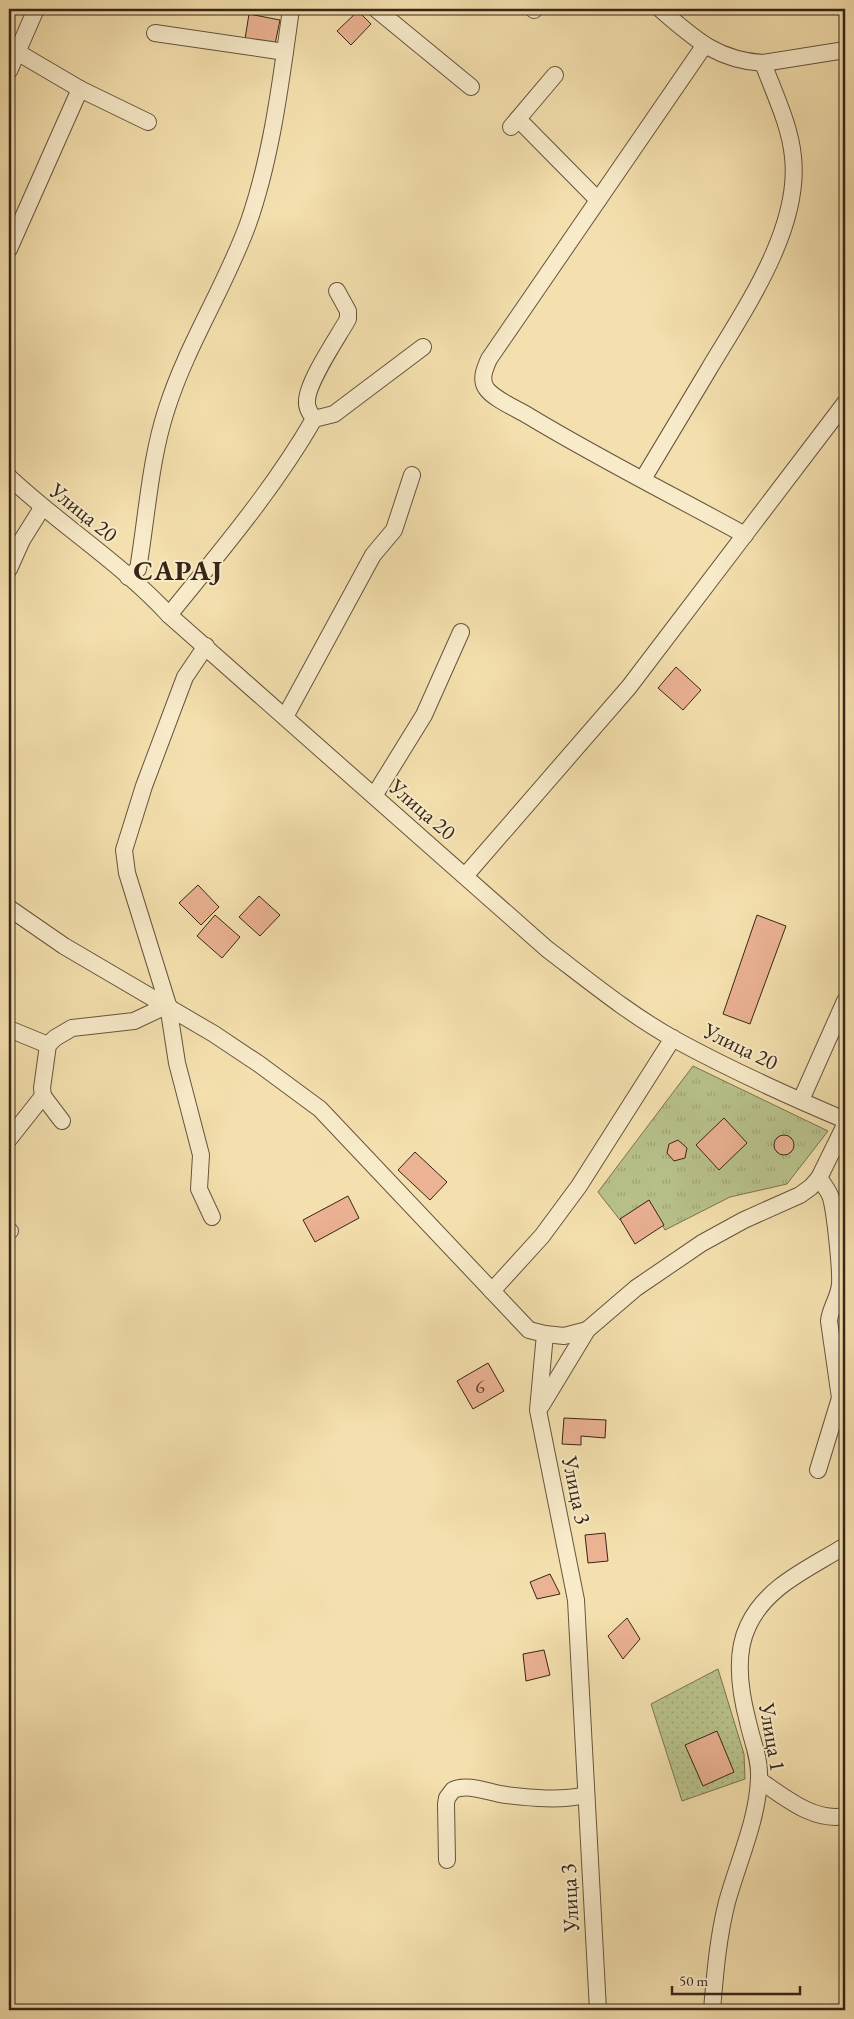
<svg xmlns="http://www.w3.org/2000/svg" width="854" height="2019" font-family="'EB Garamond',serif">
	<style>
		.grass { fill: url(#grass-dots); stroke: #787452 }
		.park { fill: url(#park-tufts); stroke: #787452 }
		.building { fill: #ebb293; stroke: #372518 }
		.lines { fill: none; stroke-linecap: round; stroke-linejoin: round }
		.minor-casing { stroke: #66543e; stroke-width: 18 }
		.minor { stroke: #f8ebca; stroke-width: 16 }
		.labels { text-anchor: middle; stroke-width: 4; stroke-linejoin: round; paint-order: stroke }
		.number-label { font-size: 20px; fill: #644837 }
		.street-label { font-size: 22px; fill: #372518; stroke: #f8ebca }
		.district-label { font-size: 28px; font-weight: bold; letter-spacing: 1px; fill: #372518; stroke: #f8ebca }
	</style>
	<defs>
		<pattern id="grass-dots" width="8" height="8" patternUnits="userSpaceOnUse" patternTransform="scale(1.25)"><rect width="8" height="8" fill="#b9c38c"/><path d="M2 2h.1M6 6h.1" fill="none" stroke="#a0a778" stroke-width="1.8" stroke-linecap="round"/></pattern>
		<pattern id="park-tufts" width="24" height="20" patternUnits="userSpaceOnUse" patternTransform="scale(1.25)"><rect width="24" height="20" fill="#b9c38c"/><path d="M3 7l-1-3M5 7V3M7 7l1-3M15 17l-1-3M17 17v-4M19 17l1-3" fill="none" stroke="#a0a778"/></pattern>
	</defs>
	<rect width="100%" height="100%" fill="#f4e0ae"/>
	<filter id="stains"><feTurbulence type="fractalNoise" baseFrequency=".004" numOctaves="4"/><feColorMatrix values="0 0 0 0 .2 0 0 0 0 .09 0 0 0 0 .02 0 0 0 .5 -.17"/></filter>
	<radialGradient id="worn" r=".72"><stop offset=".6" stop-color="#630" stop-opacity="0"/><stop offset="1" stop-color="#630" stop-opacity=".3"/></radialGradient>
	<polygon class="grass" points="718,1669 744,1754 745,1779 682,1801 651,1704"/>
	<polygon class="park" points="693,1066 828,1131 787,1184 730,1197 665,1230 649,1200 620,1220 598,1192"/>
	<g class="building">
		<polygon points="358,11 371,24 351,45 337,31"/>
		<polygon points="249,14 280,20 275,44 245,39"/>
		<polygon points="676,667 701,690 683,710 658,688"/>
		<polygon points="198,885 219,907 201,925 179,903"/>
		<polygon points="259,896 280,915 260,936 239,917"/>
		<polygon points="215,915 240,937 222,958 197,936"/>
		<polygon points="757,915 786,926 750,1024 723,1014"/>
		<polygon points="724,1118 747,1143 719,1170 696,1145"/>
		<circle cx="784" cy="1145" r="10"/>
		<polygon points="678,1140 687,1148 685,1158 674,1161 667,1153 669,1144"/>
		<polygon points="415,1152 447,1182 430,1200 398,1170"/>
		<polygon points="348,1196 359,1218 315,1242 303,1220"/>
		<polygon points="649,1200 664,1225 635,1244 620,1219"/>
		<polygon points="488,1363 504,1391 473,1409 457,1381"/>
		<polygon points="564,1418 606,1420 605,1438 581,1436 581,1445 562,1444"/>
		<polygon points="605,1533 608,1561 588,1563 585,1535"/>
		<polygon points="550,1574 560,1594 537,1599 530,1582"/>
		<polygon points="627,1618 640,1639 623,1659 608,1636"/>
		<polygon points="544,1650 550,1675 526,1681 523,1654"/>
		<polygon points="717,1731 734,1772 703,1786 685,1745"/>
		<polygon points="845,1865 845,1881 840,1867"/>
	</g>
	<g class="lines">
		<g class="minor-casing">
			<g id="minor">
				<polyline points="376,9 471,87"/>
				<path d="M660,9c34,29 56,51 103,54l82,-13"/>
				<polyline points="534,10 535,9"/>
				<polyline points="155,33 285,52"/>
				<path d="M704,46l-215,313c-4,9 -9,20 -3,29 6,10 31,21 41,27 71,43 145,80 218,120"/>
				<polyline points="17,52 80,89 148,122"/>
				<polyline points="9,71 36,9"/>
				<polyline points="518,119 598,200"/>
				<polyline points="511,127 555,75"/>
				<polyline points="9,249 80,89"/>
				<path d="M314,419c-3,-5 -8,-11 -7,-18 0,-19 31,-64 41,-82v-8l-11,-20"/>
				<path d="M9,477c51,48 112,86 160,138l378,334c41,31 82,65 127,90 55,30 114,57 171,81"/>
				<path d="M643,479c22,-37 44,-74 66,-110 35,-59 92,-140 84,-212 -3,-32 -19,-64 -30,-94"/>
				<polyline points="9,569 22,540 42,508"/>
				<path d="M128,577l10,-8c9,-53 12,-110 29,-161 20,-63 58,-121 81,-184 24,-68 33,-144 43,-215"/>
				<path d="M169,615c51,-63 104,-125 145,-196l20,-5 89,-67"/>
				<polyline points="206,646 185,677 144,786 124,850 127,873 168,1005 177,1063 201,1155 199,1189 212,1217"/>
				<polyline points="285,717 373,555 394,530 412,475"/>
				<polyline points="374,796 424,715 461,632"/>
				<polyline points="465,876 629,687 845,403"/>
				<polyline points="9,908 64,946 214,1034 259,1064 320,1109 529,1330 545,1334 538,1410 576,1600 598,2010"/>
				<polyline points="9,1029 48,1045"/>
				<polyline points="801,1100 845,1001"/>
				<polyline points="62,1121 43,1096 42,1088 48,1045 55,1038 72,1028 134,1021 168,1005"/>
				<polyline points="9,1139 43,1096"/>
				<polyline points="9,1230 10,1231"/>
				<polyline points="492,1291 542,1236 579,1186 673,1038"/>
				<polyline points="545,1334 564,1336 587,1330"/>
				<polyline points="541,1406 587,1330 636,1288 702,1243 744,1220 800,1195 811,1187 819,1178 845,1125"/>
				<path d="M818,1470l22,-72 -11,-77c1,-13 10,-23 11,-37 1,-15 -5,-72 -9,-86 -2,-7 -8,-14 -12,-20"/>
				<path d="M759,1780c26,17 54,42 86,36"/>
				<path d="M447,1860l-1,-56 1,-6 6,-8c16,-7 36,3 53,5 26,3 54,6 80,0"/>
				<path d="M712,2010c3,-36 6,-73 15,-108 11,-40 31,-83 32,-124 1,-20 -7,-37 -11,-56 -8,-30 -14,-67 0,-96 18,-40 62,-58 97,-80"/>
			</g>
		</g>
		<use href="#minor" class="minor"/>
	</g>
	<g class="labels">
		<g class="number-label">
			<text x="480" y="1393">6</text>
		</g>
		<g class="street-label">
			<text transform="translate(84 512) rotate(39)" y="8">Улица 20</text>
			<text transform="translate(423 809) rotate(41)" y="8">Улица 20</text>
			<text transform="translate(741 1046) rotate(26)" y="8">Улица 20</text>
			<text transform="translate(577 1490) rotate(78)" y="8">Улица 3</text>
			<text transform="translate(773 1737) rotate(80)" y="8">Улица 1</text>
			<text transform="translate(569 1898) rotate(-93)" y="8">Улица 3</text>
		</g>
		<g class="district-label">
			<text x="178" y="580">САРАЈ</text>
		</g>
	</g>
	<rect width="854" height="2019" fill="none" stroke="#f4e0ae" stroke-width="30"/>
	<rect x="10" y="10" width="834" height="1999" fill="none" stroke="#372518" stroke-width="2.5"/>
	<rect x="15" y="15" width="824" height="1989" fill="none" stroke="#372518"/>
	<path d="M672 1986v8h128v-8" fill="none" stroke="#372518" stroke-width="2.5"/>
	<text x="679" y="1986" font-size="15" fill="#372518" stroke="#f8ebca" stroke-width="4" paint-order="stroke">50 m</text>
	<rect width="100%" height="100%" filter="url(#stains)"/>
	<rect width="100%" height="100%" fill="url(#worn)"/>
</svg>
